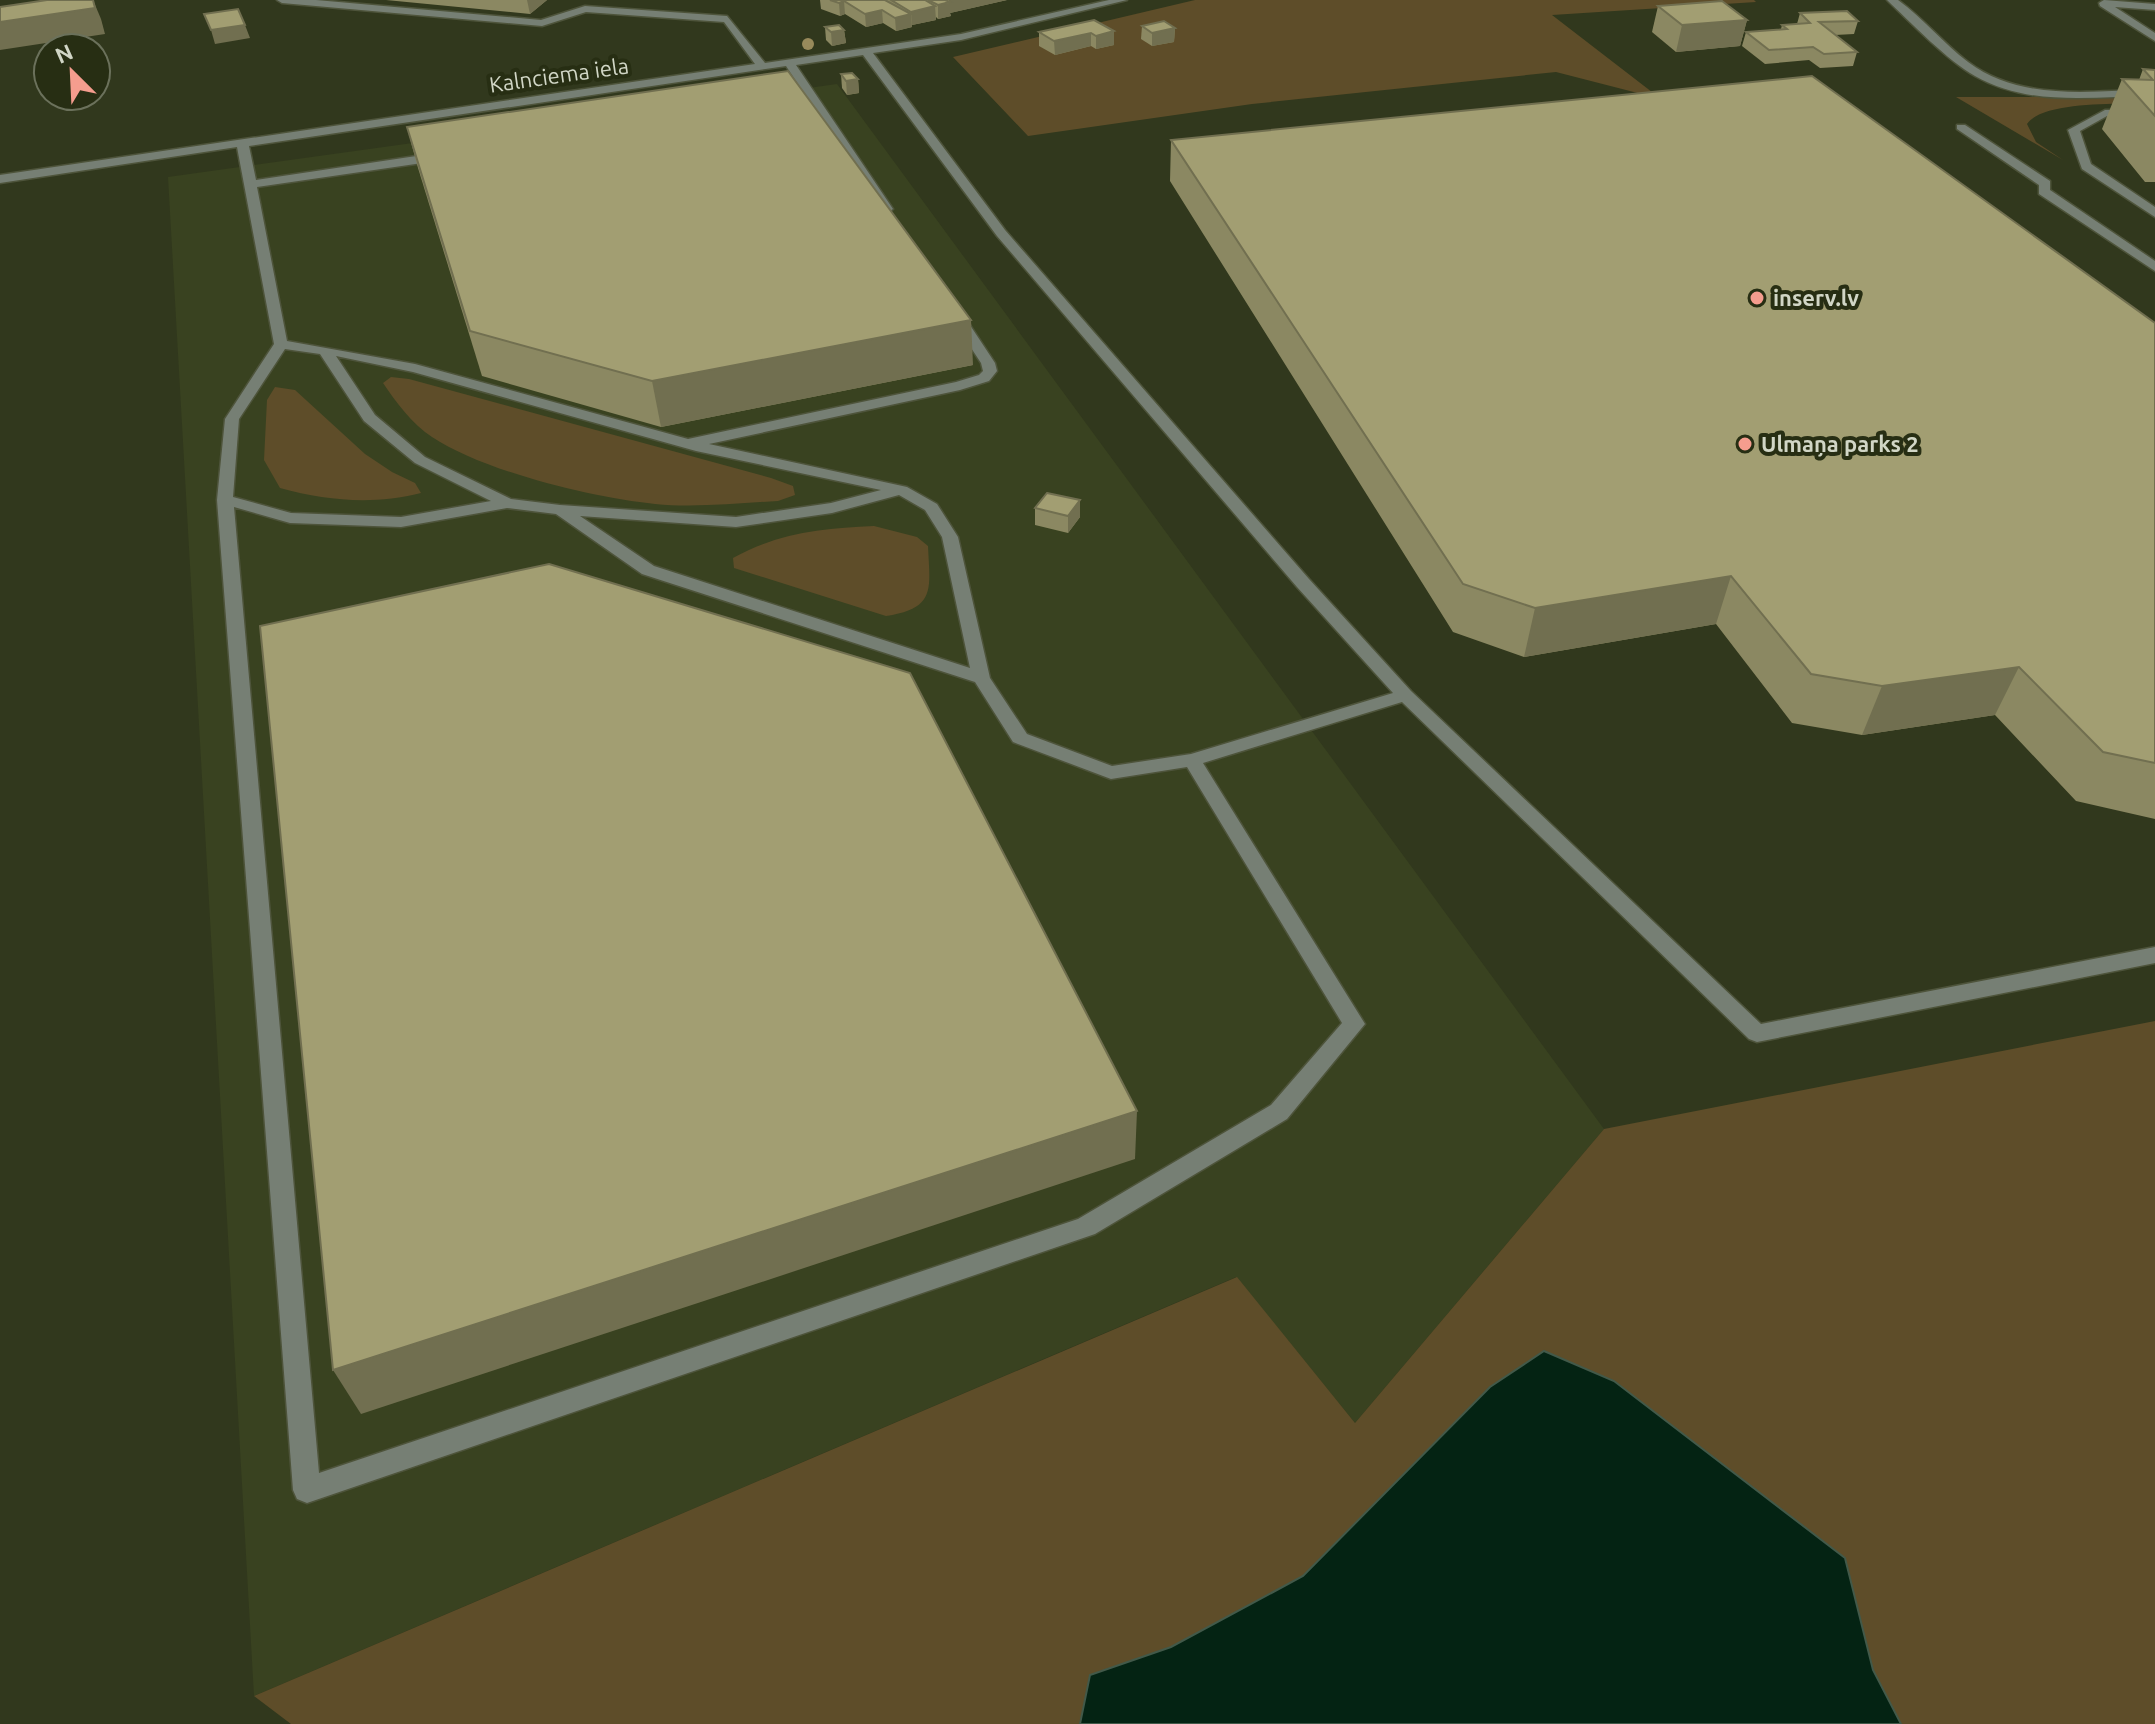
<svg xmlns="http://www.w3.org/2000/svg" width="2155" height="1724" font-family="Ubuntu,sans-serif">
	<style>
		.built { fill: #394220 }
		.green { fill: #5e4d29 }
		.water { fill: #042313; stroke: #425949; stroke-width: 2 }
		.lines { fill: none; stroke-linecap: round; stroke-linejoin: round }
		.minor-casing { stroke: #4e543b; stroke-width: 3 }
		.minor { fill: #767f74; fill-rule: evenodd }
		.tree { fill: #988a5b }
		.wall { fill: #8b8862 }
		.shaded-wall { fill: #716f50 }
		.building { fill: #a29e72; stroke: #716f50; stroke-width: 2 }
		.poi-dot { fill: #f59d8e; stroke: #272e13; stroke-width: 3 }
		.labels { text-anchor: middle; stroke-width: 8; stroke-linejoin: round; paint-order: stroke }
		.far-street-label { font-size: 22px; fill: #d1d6c6; stroke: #272e13 }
		.far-poi-label { font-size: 22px; font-weight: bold; fill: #d1d6c6; stroke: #272e13; text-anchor: start }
	</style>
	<rect width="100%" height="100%" fill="#31381d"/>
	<polygon class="built" points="837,84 1604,1129 1355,1423 1236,1277 254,1696 168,177"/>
	<g class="green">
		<polygon points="1195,0 1754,0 1756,2 1552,15 1661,99 1556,72 1252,104 1028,136 953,57"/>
		<path d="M1956,97h199v7c-28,0 -112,-4 -128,20l9,18 27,18z"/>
		<path d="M391,377l18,2 362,99 22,8 2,9 -17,6c-40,2 -83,7 -123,3 -62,-6 -172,-33 -223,-67 -20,-13 -36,-35 -49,-54z"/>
		<path d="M275,387l20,3 70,64 27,18 23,11 6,10c-48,12 -93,8 -141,-5l-16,-28 3,-60z"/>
		<path d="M874,526l43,11 11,9c2,44 8,62 -42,70l-152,-48 -1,-10c44,-25 91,-30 141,-32z"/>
		<polygon points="2155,1021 2155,1724 1901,1724 1873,1670 1845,1558 1544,1351 1490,1387 1303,1576 1171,1647 1090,1675 1080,1724 291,1724 254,1696 1237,1277 1355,1423 1604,1129"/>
	</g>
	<polygon class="water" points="1544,1351 1614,1381 1845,1558 1873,1670 1901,1724 1080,1724 1090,1675 1171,1647 1303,1576 1490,1387"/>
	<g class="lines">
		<g class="minor-casing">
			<g id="minor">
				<path d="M277,0h39l225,20 44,-14 142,10 38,47 196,-29 148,-34h18l-166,40 -88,13 132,177 304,349 102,112 350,333 394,-77v16l-398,79 -8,-3 -347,-337 -199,61 162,261 -78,95 -192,115 -788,269 -10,-4 -4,-9 -76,-990 8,-81 49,-75 -37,-197 -237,36v-8l755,-111 -31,-42 -138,-10 -44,14 -260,-23zM863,55l134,181 300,351 96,106 -202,61 -79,12 -85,-32 -37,-56 -32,-141 -21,-33 -30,-17 -198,-43 251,-54 29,-9 8,-10 -2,-8 -33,-50 -12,3 31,47 2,8 -4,4 -23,7 -268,57 -273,-75 -128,-23 -30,-154 186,-27 6,-4 -6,-4 -187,28 -7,-34 537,-80 95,143 6,4 6,-4 -97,-144zM285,349l35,5 44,67 51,42 76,38 -90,16 -110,-4 -58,-16 6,-78zM336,356l77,16 283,79 185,39 -50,13 -95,14 -176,-12 -49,-6 -86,-42 -50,-42zM899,495l26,15 17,27 28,131 -316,-102 -74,-50 156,11 96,-14zM234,507l56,16 111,4 106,-19 49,6 86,60 333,108 38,60 98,37 76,-12 155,256 -71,82 -193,114 -759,254z"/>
				<path d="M1887,0h11c26,19 45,43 70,62 53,40 125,29 187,27v6c-60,2 -126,12 -180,-19 -26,-14 -66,-55 -88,-76z"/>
				<polygon points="2104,0 2155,4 2155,10 2115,7 2155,33 2155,41 2100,6 2099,3"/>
				<polygon points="2105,110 2155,110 2155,116 2107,116 2080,131 2091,164 2155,207 2155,217 2082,169 2068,130"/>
				<polygon points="1957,125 1965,125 2050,181 2050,190 2155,261 2155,271 2039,194 2039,185 1957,129"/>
			</g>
		</g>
		<use href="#minor" class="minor"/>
	</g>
	<circle class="tree" cx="808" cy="44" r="6"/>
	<g class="wall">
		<polygon points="386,0 547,0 530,14"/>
		<polygon points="820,0 1007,0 950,13 951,16 938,19 936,17 936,20 912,25 912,27 896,31 883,23 866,27 845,14 840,16 821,9"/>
		<polygon points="1658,6 1747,20 1740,46 1676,52 1652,32"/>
		<polygon points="1800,13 1858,21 1854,34 1835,35 1857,52 1853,66 1820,68 1809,60 1765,64 1742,46 1746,32 1781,29 1782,25 1797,24"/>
		<polygon points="1142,26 1175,28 1174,42 1152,46 1141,39"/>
		<polygon points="825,27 844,30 846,43 832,46 826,40"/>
		<polygon points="1114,31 1114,45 1096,49 1091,46 1055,55 1039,46 1039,32"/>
		<polygon points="2143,69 2155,70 2155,182 2145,182 2102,129 2122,79 2139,80"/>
		<polygon points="841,74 858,79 859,93 847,95 842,88"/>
		<polygon points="407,127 973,365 661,427 482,376 418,168"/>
		<polygon points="1171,140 2155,323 2155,819 2076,801 1995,715 1862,735 1792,723 1716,624 1524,657 1453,632 1170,181"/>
		<polygon points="1035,508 1080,517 1068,533 1035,525"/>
	</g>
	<g class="shaded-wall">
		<polygon points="93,0 101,19 105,34 0,50 0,22"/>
		<polygon points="527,0 547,0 530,14"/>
		<polygon points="949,0 1007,0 950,13 951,16 938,19 938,5 949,3"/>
		<polygon points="844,1 845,14 840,16 839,3"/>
		<polygon points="935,6 936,20 912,25 911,12"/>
		<polygon points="882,10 883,23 866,27 865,14"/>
		<polygon points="911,14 912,27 896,31 895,18"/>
		<polygon points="1747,20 1740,46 1676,52 1682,25"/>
		<polygon points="245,25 250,38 215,44 211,30"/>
		<polygon points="1175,28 1174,42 1152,46 1152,33"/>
		<polygon points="844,30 846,43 832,46 831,32"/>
		<polygon points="1114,31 1114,45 1096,49 1096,36"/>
		<polygon points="1091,33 1091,46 1055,55 1054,41"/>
		<polygon points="858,79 859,93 847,95 846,81"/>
		<polygon points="971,320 973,365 661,427 652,381"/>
		<polygon points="1080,500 1080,517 1068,533 1068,516"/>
		<polygon points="1731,576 1716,624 1524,657 1535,608"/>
		<polygon points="2019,667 1995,715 1862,735 1882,686"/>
		<polygon points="1137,1111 1135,1159 361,1414 333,1370"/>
	</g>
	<g class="building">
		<polygon points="47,0 93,0 95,8 0,22 0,7"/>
		<polygon points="830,0 885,0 911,14 895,18 882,10 865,14 844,1 839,3"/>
		<polygon points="891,0 925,0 935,6 911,12"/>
		<polygon points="928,0 945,0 950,2 938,5"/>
		<polygon points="1722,1 1747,20 1682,25 1658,6"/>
		<polygon points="238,9 245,25 211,30 204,14"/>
		<polygon points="1847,11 1858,21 1819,22 1857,52 1824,54 1813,47 1769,50 1746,32 1787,29 1782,25 1810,23 1800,13"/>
		<polygon points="1094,20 1114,31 1096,36 1091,33 1054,41 1039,32"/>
		<polygon points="1164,21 1175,28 1152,33 1142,26"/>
		<polygon points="839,25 844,30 831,32 825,27"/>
		<polygon points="2143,69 2155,70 2155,116 2122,79 2153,80"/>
		<polygon points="788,71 971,320 652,381 470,331 407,127"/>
		<polygon points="852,73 858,79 846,81 841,74"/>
		<polygon points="1812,76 2155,323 2155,763 2103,752 2019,667 1882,686 1811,674 1731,576 1535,608 1463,584 1171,140"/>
		<polygon points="1047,493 1080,500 1068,516 1035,508"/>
		<polygon points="549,564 910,673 1137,1111 333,1370 260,626"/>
	</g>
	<g class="poi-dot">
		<circle cx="1757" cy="298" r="8"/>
		<circle cx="1745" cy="444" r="8"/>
	</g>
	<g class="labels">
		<g class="far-street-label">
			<text transform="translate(559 75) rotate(-8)" y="8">Kalnciema iela</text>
		</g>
		<g class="far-poi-label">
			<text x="1773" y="306">inserv.lv</text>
			<text x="1761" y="452">Ulmaņa parks 2</text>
		</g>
	</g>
	<g transform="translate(72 72) rotate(336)"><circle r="38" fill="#272e13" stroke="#6b715b" stroke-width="2"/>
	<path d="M0-6L14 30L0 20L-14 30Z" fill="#f59d8e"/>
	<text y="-12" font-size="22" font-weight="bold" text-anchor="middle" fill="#d1d6c6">N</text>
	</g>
</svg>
